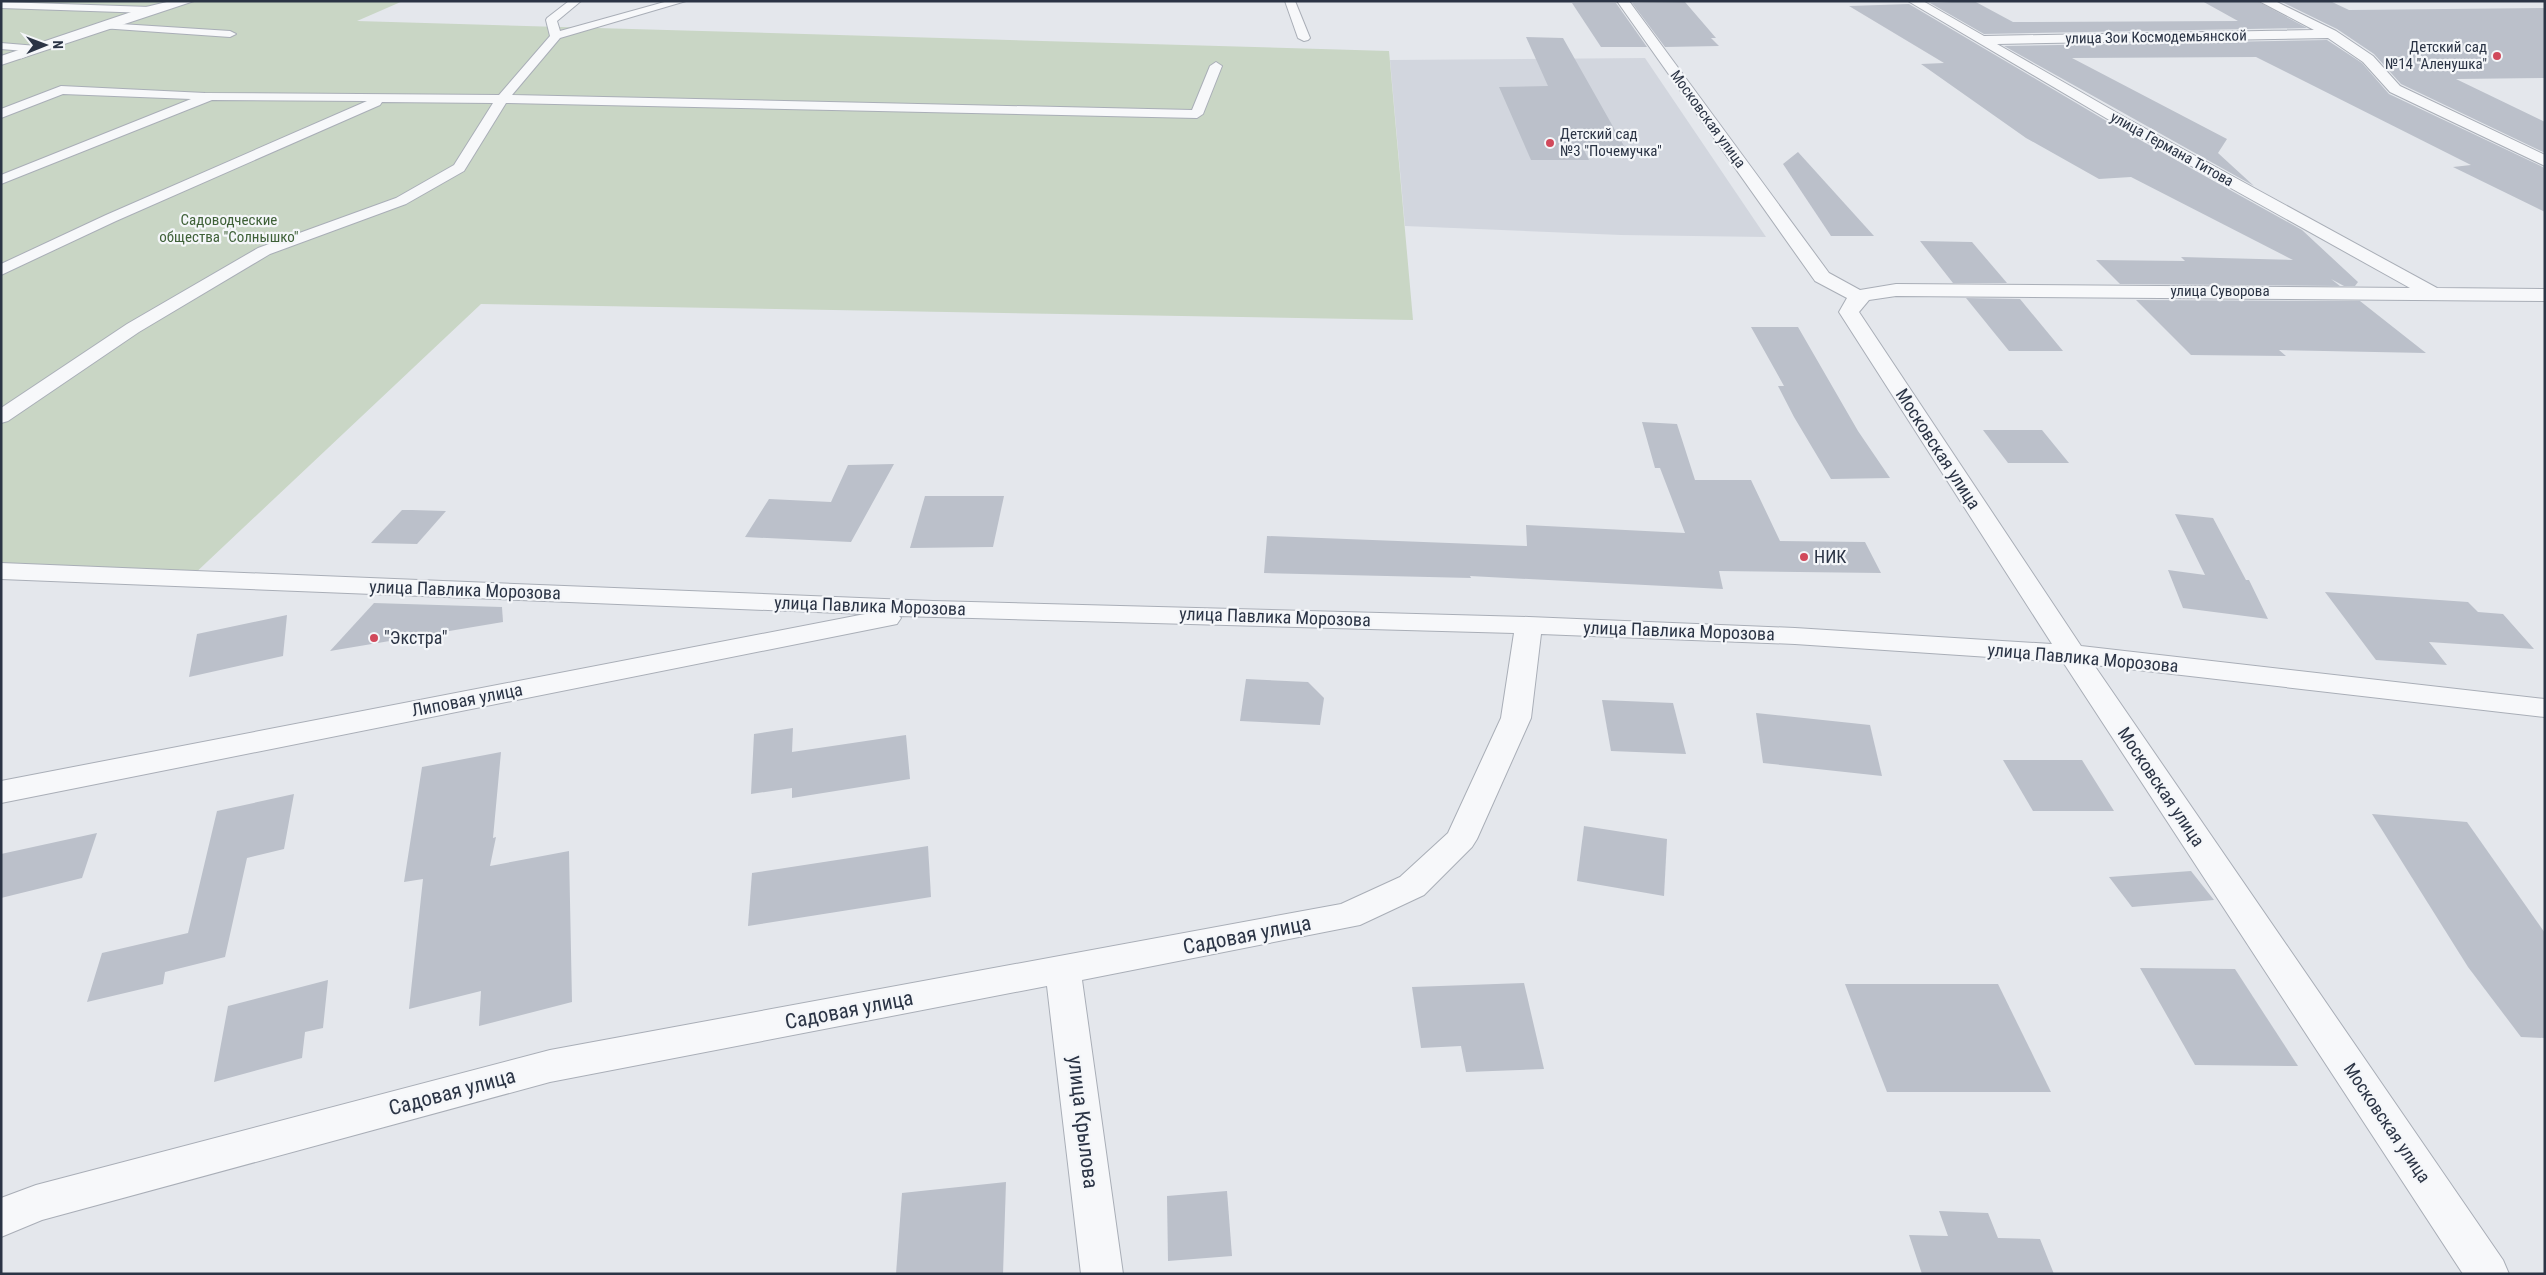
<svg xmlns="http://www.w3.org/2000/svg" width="2546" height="1275" font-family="'Roboto Condensed',sans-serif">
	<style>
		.built { fill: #d2d6de }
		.green { fill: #c9d6c5 }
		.building { fill: #bbc0ca }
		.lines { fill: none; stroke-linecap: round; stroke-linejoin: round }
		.lane-casing { stroke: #a9aeb7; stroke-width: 2 }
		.street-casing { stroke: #a9aeb7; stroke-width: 2 }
		.lane { fill: #f7f8fa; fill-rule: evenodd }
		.street { fill: #f7f8fa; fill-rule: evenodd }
		.poi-dot { fill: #d1495b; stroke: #f4f6f9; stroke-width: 2 }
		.labels { text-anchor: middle; stroke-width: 4.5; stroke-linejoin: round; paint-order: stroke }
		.far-street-label { font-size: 15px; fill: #2b3445; stroke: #f4f6f9 }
		.far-poi-label { font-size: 15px; fill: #2b3445; stroke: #f4f6f9; text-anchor: end }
		.far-park-label { font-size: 15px; fill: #3f6138; stroke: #f4f6f9 }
		.street-label { font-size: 18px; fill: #2b3445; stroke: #f4f6f9 }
		.poi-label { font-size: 18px; fill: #2b3445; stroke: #f4f6f9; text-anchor: start }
		.near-street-label { font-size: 21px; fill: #2b3445; stroke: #f4f6f9 }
	</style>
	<rect width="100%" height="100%" fill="#e4e7ec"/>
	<polygon class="built" points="1645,58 1766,237 1621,235 1405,226 1390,60"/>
	<polygon class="green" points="1,1 403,1 357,21 1389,51 1413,320 481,304 190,578 1,571"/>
	<g class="building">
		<polygon points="1974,1 2013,22 2238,21 2202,1 2257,1 2307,28 1984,34 1930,3"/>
		<polygon points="2280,1 2330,1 2349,10 2545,8 2545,78 2456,79 2545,122 2545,153 2401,84 2374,54 2337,29"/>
		<polygon points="1685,2 1716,38 1711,38 1719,46 1665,47 1632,3"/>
		<polygon points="1572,3 1616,3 1647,47 1601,47"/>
		<polygon points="1909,4 2115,126 2302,230 2358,282 2355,286 2344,286 2331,279 2340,286 2120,284 2096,260 2185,261 2181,257 2293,260 2131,177 2099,179 2026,138 1921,64 1944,63 1849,6"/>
		<polygon points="1526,37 1563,38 1624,146 1582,146 1589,160 1531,160 1499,87 1548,86"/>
		<polygon points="2327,40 2362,63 2389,94 2545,168 2545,212 2453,167 2471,165 2256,57 2072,58 2227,139 2218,153 2254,186 2004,46"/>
		<polygon points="1798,152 1874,236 1831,236 1783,164"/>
		<polygon points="1920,241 1972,242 2007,283 1953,283"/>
		<polygon points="1966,298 2020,299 2063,351 2009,351"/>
		<polygon points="2136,300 2360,301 2426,353 2279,350 2286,356 2191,355"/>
		<polygon points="1751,327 1798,327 1858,431 1890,478 1831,479 1794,417 1778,386 1784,386"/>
		<polygon points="1642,422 1677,424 1695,480 1751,480 1780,541 1865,542 1881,573 1719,571 1723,589 1470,576 1471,578 1264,573 1267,536 1527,546 1526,525 1685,533 1660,468 1655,468"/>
		<polygon points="1983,430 2042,430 2069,463 2008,463"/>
		<polygon points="894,464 851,542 745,537 769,499 831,502 848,465"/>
		<polygon points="925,496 1004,496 993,547 910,548"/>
		<polygon points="402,510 412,510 446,511 417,544 371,543"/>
		<polygon points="2175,514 2213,518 2246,580 2249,580 2268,619 2183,608 2168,570 2205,575"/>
		<polygon points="2325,592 2468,602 2478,612 2503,614 2534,649 2429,642 2447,665 2376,660"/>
		<polygon points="374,603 502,607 503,622 330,651"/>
		<polygon points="287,615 283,656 189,677 197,634"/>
		<polygon points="1246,679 1308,682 1324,698 1320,725 1240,721"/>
		<polygon points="1602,700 1673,703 1686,754 1611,751"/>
		<polygon points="1756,713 1870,725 1882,776 1763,763"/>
		<polygon points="793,728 792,752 906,735 910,779 792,798 792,788 751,794 754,734"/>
		<polygon points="501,752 493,838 496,837 490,866 569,851 572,1002 479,1026 481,991 409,1009 423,879 404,882 422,767"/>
		<polygon points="2003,760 2082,760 2114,811 2033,811"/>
		<polygon points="294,794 284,849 247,858 225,957 165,972 163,984 87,1002 102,953 188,933 217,811"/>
		<polygon points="2372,814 2467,822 2545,933 2545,1038 2521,1037 2468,967"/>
		<polygon points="1584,826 1667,839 1664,896 1577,881"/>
		<polygon points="97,833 82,878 1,898 1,854"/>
		<polygon points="928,846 931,897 748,926 752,873"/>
		<polygon points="2191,871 2214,900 2132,907 2109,877"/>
		<polygon points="2140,968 2235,969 2298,1066 2195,1065"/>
		<polygon points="328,980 323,1028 305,1032 302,1058 214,1082 228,1006"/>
		<polygon points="1524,983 1544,1069 1466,1072 1461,1046 1421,1048 1412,987"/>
		<polygon points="1845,984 1998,984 2051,1092 1887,1092"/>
		<polygon points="1006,1182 1003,1274 896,1274 902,1193"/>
		<polygon points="1227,1191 1232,1256 1168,1261 1167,1196"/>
		<polygon points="1939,1211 1988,1213 1998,1238 2040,1239 2054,1274 1922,1274 1909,1235 1948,1236"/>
	</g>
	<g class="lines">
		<g class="lane-casing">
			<g id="lane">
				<polygon points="569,1 581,1 557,21 560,31 668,1 686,1 560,38 512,95 1192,110 1210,66 1216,62 1222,66 1203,114 1197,118 506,103 464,171 406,204 270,254 139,332 8,421 1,423 1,408 127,324 258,248 396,198 454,165 493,103 382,102 380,105 116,221 1,275 1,264 106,215 367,101 212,100 1,184 1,175 191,99 63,94 1,118 1,109 61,86 205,93 499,95 550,36 546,20 547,18"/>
				<polygon points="1285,1 1295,1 1310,38 1308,40 1304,41 1298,38"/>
				<polygon points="1,2 150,7 155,10 150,13 1,8"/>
				<polygon points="105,23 230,31 236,34 230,37 101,28 101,24"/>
				<polygon points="1,43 37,46 43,49 37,52 1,49"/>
			</g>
		</g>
		<g class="street-casing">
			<g id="street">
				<polygon points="171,1 194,1 1,65 1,56 146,7"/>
				<polygon points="1617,1 1629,1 1829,273 1860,290 1896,284 2410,288 2116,124 1908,1 1923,1 1984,36 2314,30 2259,1 2275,1 2336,31 2373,56 2400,86 2545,155 2545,166 2390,92 2363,62 2328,38 1997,44 2126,118 2437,288 2545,289 2545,301 1896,296 1869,300 1859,312 2081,646 2545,699 2545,717 2094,665 2503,1260 2509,1274 2463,1274 2063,662 1795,644 1541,634 1531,718 1477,839 1472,847 1424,895 1360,925 1082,980 1123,1274 1081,1274 1047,986 550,1082 42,1220 1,1237 1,1198 36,1185 550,1050 1341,904 1400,877 1448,833 1501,718 1514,633 899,616 901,618 897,624 887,626 1,803 1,781 865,614 1,579 1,563 933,601 1529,617 1795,628 2052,644 1839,312 1847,298 1815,281"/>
			</g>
		</g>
		<use href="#lane" class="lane"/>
		<use href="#street" class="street"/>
	</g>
	<g class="poi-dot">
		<circle cx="2497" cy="56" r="5"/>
		<circle cx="1550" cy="143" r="5"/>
		<circle cx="1804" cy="557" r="5"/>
		<circle cx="374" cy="638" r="5"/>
	</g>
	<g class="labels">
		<g class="far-street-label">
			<text transform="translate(2156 37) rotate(-1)" y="5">улица Зои Космодемьянской</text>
			<text transform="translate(1708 119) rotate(54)" y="5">Московская улица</text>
			<text transform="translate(2172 149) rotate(29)" y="5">улица Германа Титова</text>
			<text x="2220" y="296">улица Суворова</text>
		</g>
		<g class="far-poi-label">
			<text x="2487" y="52">Детский сад<tspan x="2487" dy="17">№14 "Аленушка"</tspan></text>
			<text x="1560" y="139" text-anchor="start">Детский сад<tspan x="1560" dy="17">№3 "Почемучка"</tspan></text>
		</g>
		<g class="far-park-label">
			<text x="229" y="225">Садоводческие<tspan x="229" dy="17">общества "Солнышко"</tspan></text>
		</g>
		<g class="street-label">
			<text transform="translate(1938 449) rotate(57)" y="6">Московская улица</text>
			<text transform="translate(465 590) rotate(2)" y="6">улица Павлика Морозова</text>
			<text transform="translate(870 606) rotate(2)" y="6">улица Павлика Морозова</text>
			<text transform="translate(1275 617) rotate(2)" y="6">улица Павлика Морозова</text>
			<text transform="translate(1679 631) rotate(2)" y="6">улица Павлика Морозова</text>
			<text transform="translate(2083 658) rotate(5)" y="6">улица Павлика Морозова</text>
			<text transform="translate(467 700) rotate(-11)" y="6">Липовая улица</text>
			<text transform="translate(2161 787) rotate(56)" y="6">Московская улица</text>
			<text transform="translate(2387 1123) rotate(56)" y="6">Московская улица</text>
		</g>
		<g class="poi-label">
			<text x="1814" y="563">НИК</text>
			<text x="384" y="644">"Экстра"</text>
		</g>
		<g class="near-street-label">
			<text transform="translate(1247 935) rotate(-11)" y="7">Садовая улица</text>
			<text transform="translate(849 1010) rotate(-11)" y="7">Садовая улица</text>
			<text transform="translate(452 1092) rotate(-15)" y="7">Садовая улица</text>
			<text transform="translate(1083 1122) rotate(83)" y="7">улица Крылова</text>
		</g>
	</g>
	<rect width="2546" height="1275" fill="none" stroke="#2b3445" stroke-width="5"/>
	<g transform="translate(45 45) rotate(89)" stroke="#f4f6f9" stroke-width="4" paint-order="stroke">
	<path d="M0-4L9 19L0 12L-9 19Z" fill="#2b3445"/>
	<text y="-8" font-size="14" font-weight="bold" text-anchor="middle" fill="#2b3445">N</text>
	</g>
</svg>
